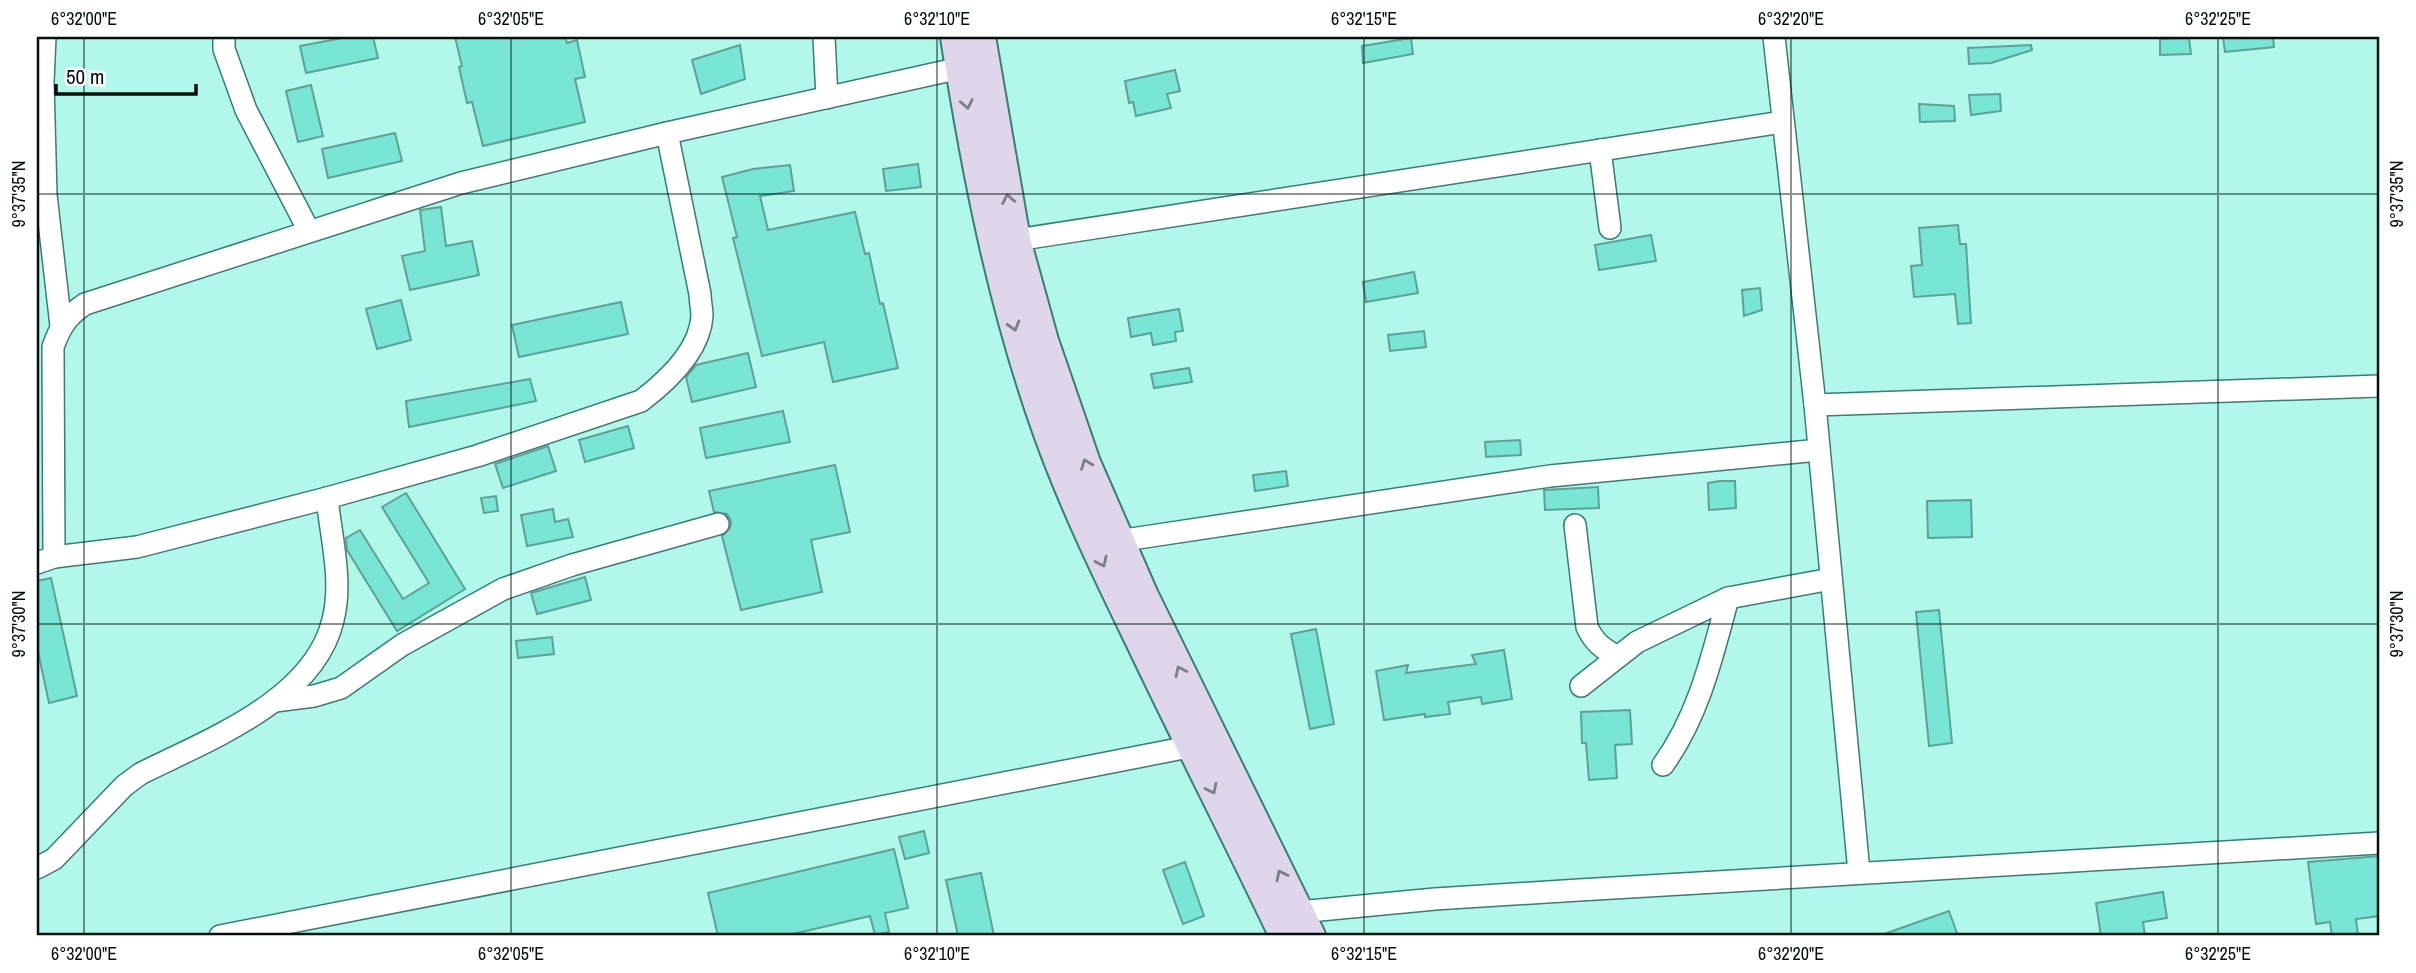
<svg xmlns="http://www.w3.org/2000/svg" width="2416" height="973" font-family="'Archivo Narrow',sans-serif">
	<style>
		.building { fill: #79e5d4; stroke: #5ea196; stroke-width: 2 }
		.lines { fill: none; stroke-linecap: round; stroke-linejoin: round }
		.minor-casing { stroke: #397d73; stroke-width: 24 }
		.secondary-casing { stroke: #397d73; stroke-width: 32 }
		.minor { stroke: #fff; stroke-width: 21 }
		.secondary { stroke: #dfd6ec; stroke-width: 28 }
		.oneway { stroke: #7b7d88 }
		.ticks { fill: none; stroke: #00100d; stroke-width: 2; stroke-opacity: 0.45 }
		.neatline { fill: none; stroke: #00100d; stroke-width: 2.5 }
		.ticks-label { font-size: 18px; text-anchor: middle; fill: #00100d }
	</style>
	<rect width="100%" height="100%" fill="#b1f7ea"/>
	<g class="building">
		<polygon points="347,37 373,37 378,58 306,73 300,46"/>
		<polygon points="455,37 565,37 567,43 577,40 585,77 575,79 585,122 483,146 472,102 467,103 459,67 462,66"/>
		<polygon points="2223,37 2273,37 2274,47 2225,52"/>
		<polygon points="1411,38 1413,54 1363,63 1362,46"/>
		<polygon points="2189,38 2191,54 2160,55 2160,39"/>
		<polygon points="740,45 745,79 701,94 692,60"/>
		<polygon points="2031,45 2032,50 1991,63 1969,64 1968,48"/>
		<polygon points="1175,70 1180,91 1167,94 1171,108 1136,116 1133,102 1129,103 1125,81"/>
		<polygon points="311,85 323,136 298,142 286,91"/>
		<polygon points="2000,94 2001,111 1971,115 1969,95"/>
		<polygon points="1919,104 1954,106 1955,121 1920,122"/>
		<polygon points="395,133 402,161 328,178 322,149"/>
		<polygon points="918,164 921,187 886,191 883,169"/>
		<polygon points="790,165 794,191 760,196 768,230 855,212 865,254 869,253 880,304 883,303 898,368 833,382 824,342 762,356 739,262 733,238 737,237 722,177 753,169"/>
		<polygon points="441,207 446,246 472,241 479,275 410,290 402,256 425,251 420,210"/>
		<polygon points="1958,225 1960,244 1966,244 1971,323 1958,324 1955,294 1914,297 1911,266 1922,265 1919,228"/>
		<polygon points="1651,235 1656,261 1599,270 1595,245"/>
		<polygon points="1414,272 1418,293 1366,302 1363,282"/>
		<polygon points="1760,288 1762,310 1744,316 1742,290"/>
		<polygon points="401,300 411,340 377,349 366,309"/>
		<polygon points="621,302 628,334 519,357 512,325"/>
		<polygon points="1179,309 1183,331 1175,332 1176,341 1153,345 1151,333 1131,337 1128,318"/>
		<polygon points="1424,331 1426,347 1390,351 1388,335"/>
		<polygon points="748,353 756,387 692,402 686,377 696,365"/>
		<polygon points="1189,368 1192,382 1154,388 1151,374"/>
		<polygon points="530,379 536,401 409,427 406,401"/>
		<polygon points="783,411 790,442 706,458 700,428"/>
		<polygon points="628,426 634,448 585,462 579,440"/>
		<polygon points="1520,440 1521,455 1486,457 1485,442"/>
		<polygon points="548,446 556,471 503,488 495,464"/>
		<polygon points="835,465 850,532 811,540 822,592 741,610 722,536 730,528 731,521 727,514 714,512 709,491"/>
		<polygon points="1286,471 1288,486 1255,491 1253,475"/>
		<polygon points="1720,481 1735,481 1736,508 1709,510 1708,483"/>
		<polygon points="1598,487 1599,508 1545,510 1544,490"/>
		<polygon points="406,493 465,589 397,631 347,550 346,538 360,530 403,599 429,583 382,507"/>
		<polygon points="496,496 498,511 484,513 481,498"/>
		<polygon points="1971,500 1972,537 1928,538 1927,501"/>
		<polygon points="553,509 555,522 568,519 573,537 527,546 521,515"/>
		<polygon points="585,577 591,600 537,614 531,593"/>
		<polygon points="51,578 77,696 49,703 37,647 37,581"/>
		<polygon points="1939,610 1952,743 1929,746 1916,612"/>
		<polygon points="1316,629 1334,724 1310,729 1291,634"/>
		<polygon points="552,637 554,654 518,658 516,641"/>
		<polygon points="1504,650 1512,699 1482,704 1481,697 1448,702 1450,714 1425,717 1425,714 1384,720 1376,671 1408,665 1406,673 1476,664 1472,655"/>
		<polygon points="1630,710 1632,744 1615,745 1617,778 1589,780 1586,743 1582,743 1581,712"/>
		<polygon points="924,831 929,853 905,859 899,837"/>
		<polygon points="894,849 908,908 885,913 889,932 875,935 870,916 793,934 793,936 718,936 708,893"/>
		<polygon points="2379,856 2379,916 2356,919 2358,936 2332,936 2330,922 2316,924 2308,862"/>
		<polygon points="1185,862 1204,916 1183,924 1163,870"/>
		<polygon points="981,873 994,936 958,936 946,880"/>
		<polygon points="2163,892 2167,918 2143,922 2145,936 2101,936 2096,903"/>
		<polygon points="1949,911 1958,936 1884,936 1884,934"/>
	</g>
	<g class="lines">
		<g class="minor-casing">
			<g id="minor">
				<polyline points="45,37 43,82 46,195 61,326"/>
				<polyline points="224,37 224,49 246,110 309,231"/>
				<polyline points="824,37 827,98"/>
				<polyline points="1774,37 1815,405 1859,872"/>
				<polyline points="1600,150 1610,228"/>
				<polyline points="1016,240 1783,122"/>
				<polyline points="1815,405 2379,386"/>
				<path d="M1575,525l12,102c7,15 15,21 29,29"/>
				<polyline points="1118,541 1550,476 1819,450"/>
				<path d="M54,557l83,-10 190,-49 150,-42 164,-55c25,-19 59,-50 61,-85 0,-7 -2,-15 -2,-22l-33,-161"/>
				<path d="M37,563l17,-6 -1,-210c7,-20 14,-31 32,-43l376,-121 206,-50 293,-65"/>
				<polyline points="1581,686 1637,642 1728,598 1831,579"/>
				<polyline points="275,701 314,696 341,688 402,645 503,589 572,565 718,524"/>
				<path d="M1663,765c36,-50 49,-108 65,-167"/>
				<path d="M37,868l17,-9 70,-73 16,-12c67,-34 174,-73 193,-154 10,-39 -2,-83 -6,-122"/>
				<polyline points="1299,912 1435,899 1579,890 2379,843"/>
				<polyline points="220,936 1204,744"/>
			</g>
		</g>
		<g class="secondary-casing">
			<g id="secondary">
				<path d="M955,37c21,134 47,268 93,396 26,72 59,140 92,208 47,99 97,196 144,295"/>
				<polyline points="981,37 1016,240 1044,341 1086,463 1144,596 1311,936"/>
			</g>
		</g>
		<use href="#minor" class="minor"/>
		<use href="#secondary" class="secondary"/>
	</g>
	<defs><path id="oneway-chevron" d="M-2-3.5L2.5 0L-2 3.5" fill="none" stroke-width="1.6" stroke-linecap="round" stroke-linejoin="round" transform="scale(1.75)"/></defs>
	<g class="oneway">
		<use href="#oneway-chevron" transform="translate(967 104) rotate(79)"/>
		<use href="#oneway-chevron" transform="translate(1008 199) rotate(-101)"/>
		<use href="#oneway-chevron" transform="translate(1014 326) rotate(74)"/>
		<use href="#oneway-chevron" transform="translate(1086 464) rotate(-111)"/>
		<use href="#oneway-chevron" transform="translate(1102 562) rotate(65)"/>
		<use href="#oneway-chevron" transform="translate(1180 671) rotate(-116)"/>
		<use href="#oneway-chevron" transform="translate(1212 789) rotate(64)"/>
		<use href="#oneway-chevron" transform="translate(1281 875) rotate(-116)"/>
	</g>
	<path class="ticks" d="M84,37v899M511,37v899M937,37v899M1364,37v899M1791,37v899M2218,37v899M37,194h2342M37,624h2342"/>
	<rect width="2416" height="973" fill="none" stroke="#ffffff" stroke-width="77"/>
	<path d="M56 84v10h140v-10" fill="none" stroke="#00100d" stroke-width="3.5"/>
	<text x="66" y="84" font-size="21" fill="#00100d" stroke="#ffffff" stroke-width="5" paint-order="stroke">50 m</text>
	<rect x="38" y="38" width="2340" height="896" class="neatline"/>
	<g class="ticks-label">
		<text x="84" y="25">6°32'00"E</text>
		<text x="511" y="25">6°32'05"E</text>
		<text x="937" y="25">6°32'10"E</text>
		<text x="1364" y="25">6°32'15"E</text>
		<text x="1791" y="25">6°32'20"E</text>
		<text x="2218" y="25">6°32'25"E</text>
		<text transform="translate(19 194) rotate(-90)" y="6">9°37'35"N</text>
		<text transform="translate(2397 194) rotate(-90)" y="6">9°37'35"N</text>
		<text transform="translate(19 624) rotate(-90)" y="6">9°37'30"N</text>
		<text transform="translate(2397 624) rotate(-90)" y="6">9°37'30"N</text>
		<text x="84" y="960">6°32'00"E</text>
		<text x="511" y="960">6°32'05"E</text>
		<text x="937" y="960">6°32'10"E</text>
		<text x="1364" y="960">6°32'15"E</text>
		<text x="1791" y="960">6°32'20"E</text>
		<text x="2218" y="960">6°32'25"E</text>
	</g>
</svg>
